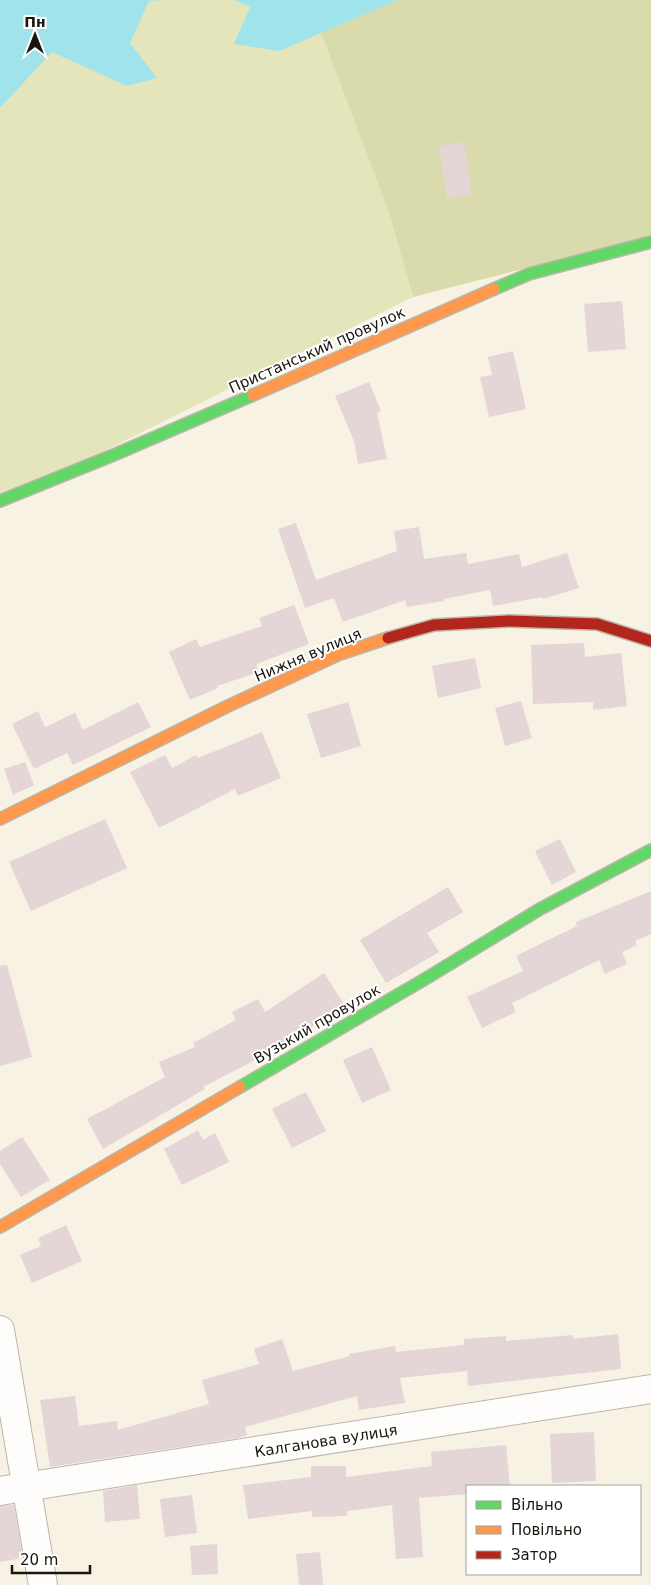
<svg xmlns="http://www.w3.org/2000/svg" width="651" height="1585" font-family="'DejaVu Sans',sans-serif">
	<style>
		.green { fill: #e4e5bb }
		.forest { fill: #d9dbad }
		.water { fill: #a0e3eb }
		.building { fill: #e4d5d7 }
		.lines { fill: none; stroke-linecap: round; stroke-linejoin: round }
		.street-casing { stroke: #b9b6aa; stroke-width: 30 }
		.fast-casing { stroke: #b9b6aa; stroke-width: 14 }
		.slow-casing { stroke: #b9b6aa; stroke-width: 14 }
		.jam-casing { stroke: #b9b6aa; stroke-width: 14 }
		.street { stroke: #fefdfb; stroke-width: 28 }
		.fast { stroke: #63d668; stroke-width: 11 }
		.slow { stroke: #ff974d; stroke-width: 11 }
		.jam { stroke: #b3261e; stroke-width: 11 }
		.labels { text-anchor: middle; stroke-width: 4; stroke-linejoin: round; paint-order: stroke }
		.street-label { font-size: 15px; fill: #19160d; stroke: #fff }
	</style>
	<rect width="100%" height="100%" fill="#f7f2e3"/>
	<polygon class="green" points="87,0 398,0 321,33 389,213 413,297 0,503 0,30"/>
	<polygon class="forest" points="398,0 651,0 651,236 413,297 389,213 321,33"/>
	<g class="water">
		<polygon points="0,0 163,0 149,1 130,43 157,78 127,86 52,52 0,108"/>
		<polygon points="235,0 398,0 279,51 234,44 250,7"/>
	</g>
	<g class="building">
		<polygon points="464,142 472,194 447,198 439,146"/>
		<polygon points="622,301 626,349 588,352 584,304"/>
		<polygon points="513,351 526,409 489,417 480,377 492,375 488,357"/>
		<polygon points="369,382 381,411 377,413 387,459 358,464 354,441 335,396"/>
		<polygon points="296,523 316,580 397,551 394,531 419,527 424,559 466,553 468,564 519,554 522,567 567,553 579,588 543,599 542,597 493,606 490,590 444,599 444,601 407,607 405,600 343,622 334,598 305,608 278,529"/>
		<polygon points="294,605 309,644 256,664 259,672 217,686 218,688 190,700 169,652 196,639 200,647 262,626 259,618"/>
		<polygon points="584,643 585,657 621,653 627,706 593,710 593,702 533,704 531,645"/>
		<polygon points="475,658 481,688 438,698 432,666"/>
		<polygon points="521,701 532,738 505,746 495,708"/>
		<polygon points="138,702 151,727 73,765 67,753 34,769 12,724 38,711 45,727 75,713 83,730"/>
		<polygon points="348,702 361,746 321,758 307,714"/>
		<polygon points="262,732 281,778 238,796 235,789 159,828 130,772 165,755 172,768 196,755 198,758"/>
		<polygon points="25,762 34,785 13,795 4,769"/>
		<polygon points="105,819 127,868 31,911 9,862"/>
		<polygon points="560,839 576,872 552,885 535,851"/>
		<polygon points="448,887 463,912 427,933 439,952 386,983 360,940"/>
		<polygon points="651,891 651,934 635,941 637,945 622,952 627,964 605,974 599,960 512,1003 516,1012 482,1028 467,997 523,971 516,956 577,926 576,922"/>
		<polygon points="7,965 32,1057 0,1066 0,966"/>
		<polygon points="324,973 346,1007 257,1059 203,1087 205,1089 103,1149 87,1119 165,1077 159,1062 195,1047 193,1043 236,1020 232,1012 258,999 265,1012"/>
		<polygon points="372,1047 391,1090 362,1103 343,1060"/>
		<polygon points="306,1092 326,1131 292,1148 272,1109"/>
		<polygon points="198,1130 203,1140 215,1133 229,1162 182,1185 164,1149"/>
		<polygon points="22,1137 50,1180 21,1197 0,1164 0,1151"/>
		<polygon points="66,1225 82,1261 32,1283 20,1255 41,1246 38,1238"/>
		<polygon points="618,1334 621,1369 468,1386 467,1371 400,1378 405,1403 359,1410 357,1396 245,1427 247,1435 238,1438 50,1467 40,1400 75,1396 79,1426 117,1421 118,1430 209,1404 202,1380 259,1364 254,1349 282,1339 293,1371 350,1356 349,1354 395,1346 396,1352 464,1345 464,1339 506,1336 506,1341 573,1335 573,1339"/>
		<polygon points="594,1432 596,1481 552,1483 550,1434"/>
		<polygon points="506,1445 510,1486 467,1486 467,1494 419,1498 423,1557 396,1559 392,1505 347,1511 347,1516 312,1517 312,1511 248,1519 243,1485 311,1477 311,1466 346,1466 346,1477 432,1466 431,1452"/>
		<polygon points="137,1485 140,1519 105,1522 103,1491"/>
		<polygon points="192,1495 197,1533 165,1537 160,1499"/>
		<polygon points="14,1505 23,1558 0,1562 0,1506"/>
		<polygon points="217,1544 218,1574 192,1575 190,1546"/>
		<polygon points="320,1552 323,1585 299,1585 296,1554"/>
	</g>
	<g class="lines">
		<g class="street-casing">
			<g id="street">
				<polyline points="0,1330 43,1585"/>
				<polyline points="0,1491 651,1389"/>
			</g>
		</g>
		<g class="fast-casing">
			<g id="fast">
				<polyline points="494,289 529,274 651,242"/>
				<polyline points="0,501 116,454 253,395"/>
				<polyline points="240,1087 425,979 540,909 651,850"/>
			</g>
		</g>
		<g class="slow-casing">
			<g id="slow">
				<polyline points="253,395 494,289"/>
				<polyline points="0,819 228,706 340,654 388,638"/>
				<polyline points="0,1227 240,1087"/>
			</g>
		</g>
		<g class="jam-casing">
			<polyline id="jam" points="388,638 434,625 509,621 597,624 651,641"/>
		</g>
		<use href="#street" class="street"/>
		<use href="#fast" class="fast"/>
		<use href="#slow" class="slow"/>
		<use href="#jam" class="jam"/>
	</g>
	<g class="labels">
		<g class="street-label">
			<text transform="translate(317 350) rotate(-24)" y="5">Пристанський провулок</text>
			<text transform="translate(308 655) rotate(-23)" y="5">Нижня вулиця</text>
			<text transform="translate(317 1024) rotate(-30)" y="5">Вузький провулок</text>
			<text transform="translate(326 1441) rotate(-9)" y="5">Калганова вулиця</text>
		</g>
	</g>
	<rect x="466" y="1485" width="175" height="90" fill="#ffffff" stroke="#a3a29e"/>
	<rect x="476" y="1501" width="25" height="8" fill="#63d668" stroke="#a3a29e"/>
	<text x="511" y="1510" font-size="15" fill="#19160d">Вільно</text>
	<rect x="476" y="1526" width="25" height="8" fill="#ff974d" stroke="#a3a29e"/>
	<text x="511" y="1535" font-size="15" fill="#19160d">Повільно</text>
	<rect x="476" y="1551" width="25" height="8" fill="#b3261e" stroke="#a3a29e"/>
	<text x="511" y="1560" font-size="15" fill="#19160d">Затор</text>
	<g transform="translate(35 35)" stroke="#ffffff" stroke-width="4" paint-order="stroke">
	<path d="M0-4L9 19L0 12L-9 19Z" fill="#19160d"/>
	<text y="-8" font-size="14" font-weight="bold" text-anchor="middle" fill="#19160d">Пн</text>
	</g>
	<path d="M12 1565v8h78v-8" fill="none" stroke="#19160d" stroke-width="2.5"/>
	<text x="20" y="1565" font-size="15" fill="#19160d" stroke="#ffffff" stroke-width="4" paint-order="stroke">20 m</text>
</svg>
